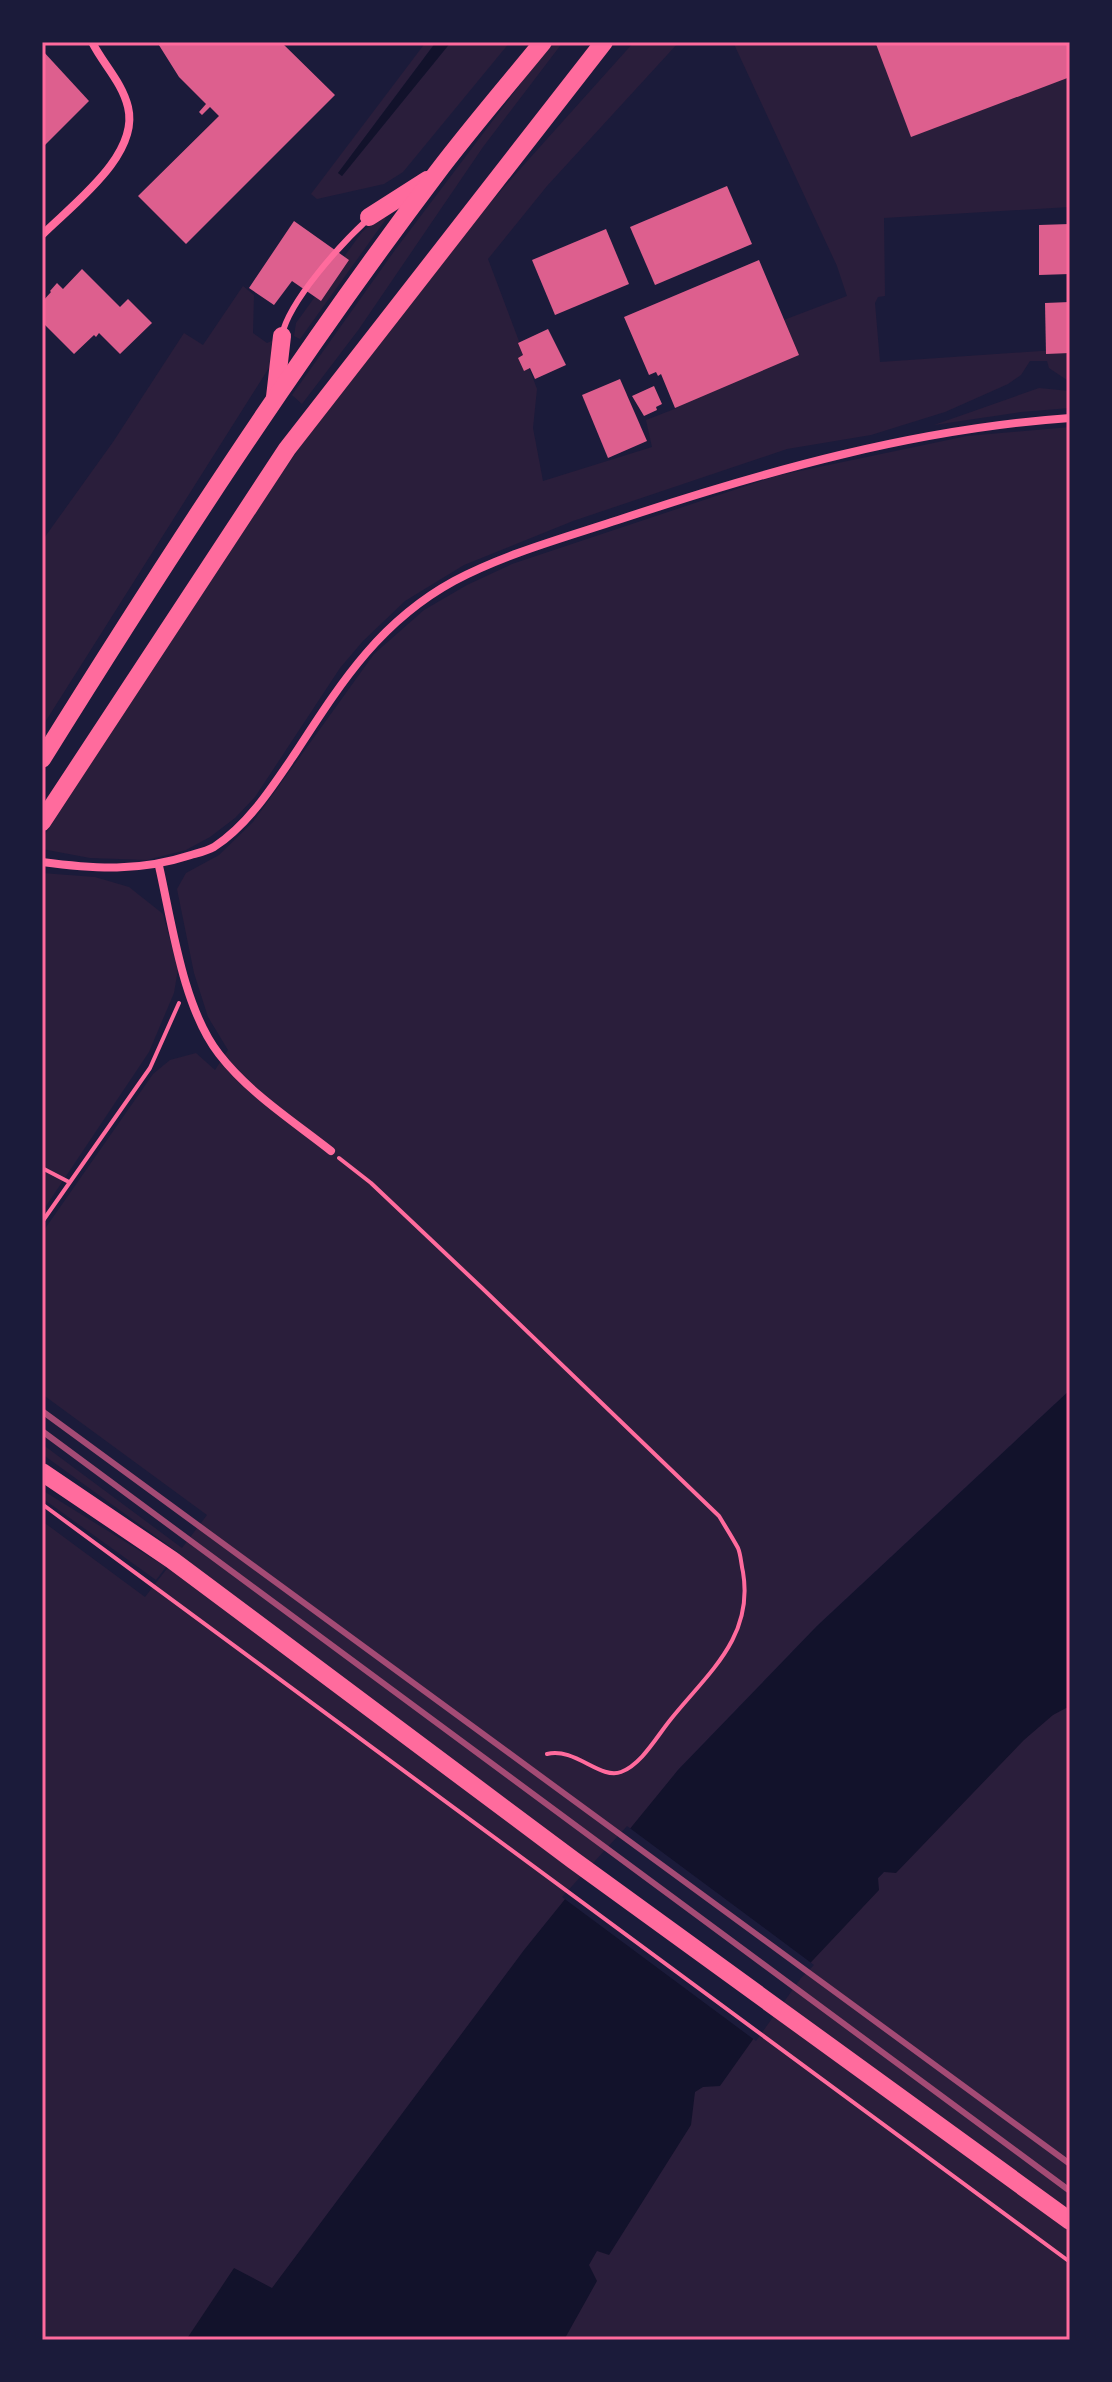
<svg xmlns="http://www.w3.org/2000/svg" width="1112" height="2382" font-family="Barlow,sans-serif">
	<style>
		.green { fill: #2a1e3b }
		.water { fill: #12122b }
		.pier { fill: #1b1b3a }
		.building { fill: #dd5f8e }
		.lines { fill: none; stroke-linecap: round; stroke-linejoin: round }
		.path { stroke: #ff6b9d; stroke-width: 4 }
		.service { stroke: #ff6b9d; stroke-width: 6 }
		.minor { stroke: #ff6b9d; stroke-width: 8 }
		.primary { stroke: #ff6b9d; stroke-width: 18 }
		.trunk { stroke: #ff6b9d; stroke-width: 18 }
		.rail { stroke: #a44b75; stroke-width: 6 }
		.neatline { fill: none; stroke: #ff6b9d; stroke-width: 3 }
	</style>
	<rect width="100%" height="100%" fill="#1b1b3a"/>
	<g class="green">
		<polygon points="426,42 436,42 338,173 342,176 451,42 510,42 403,172 384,184 317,199 311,194"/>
		<polygon points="552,42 563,42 483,147 359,329 302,404 292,395 395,250"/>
		<polygon points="634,42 679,42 547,186 488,259 537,389 533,428 543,481 652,447 646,420 677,408 663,366 847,296 837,266 733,42 1070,42 1070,207 884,218 885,296 878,297 875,303 880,362 1070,349 1070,382 1049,368 1047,361 1030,361 1021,375 1008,384 945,412 871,435 787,449 573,521 464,565 405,601 363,641 340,668 255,797 235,818 210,837 186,850 147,860 90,858 42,849 42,839 216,569 377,335 504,187"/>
		<polygon points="382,216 386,219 300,339 294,336 296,323 362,232"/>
		<polygon points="243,286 254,295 253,333 267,343 274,340 272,363 42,727 42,541 113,442 184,333 203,345"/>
		<polygon points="1039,388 1070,391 1070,408 1021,412 934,425"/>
		<polygon points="1070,427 1070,1390 817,1626 678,1770 239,2340 42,2340 42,1521 145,1597 179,1553 42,1454 42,1444 182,1548 207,1515 42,1394 42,1233 153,1074 170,1060 196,1053 215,1070 228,1050 208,1017 194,973 177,889 186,873 219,855 253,822 374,654 424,610 467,585 512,564 776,476 967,436"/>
		<polygon points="42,873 95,877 129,887 163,914 178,969 174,993 149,1052 42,1212"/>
		<polygon points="42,1490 166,1567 156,1580 42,1498"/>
		<polygon points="1070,1703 1070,2340 513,2340 695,2090 746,2047 798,1976 878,1878 1017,1739"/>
	</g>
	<g class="water">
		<polygon points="436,42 451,42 342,176 338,173"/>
		<polygon points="1070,1390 1070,1706 1053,1715 1024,1740 896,1873 884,1872 878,1878 879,1890 798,1976 720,2086 703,2087 695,2092 691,2125 609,2255 597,2251 589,2265 597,2281 564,2340 186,2340 234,2268 272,2288 524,1950 574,1888 615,1847 678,1770 817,1626"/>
	</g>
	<polygon class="pier" points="627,1826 814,1965 801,1978 756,2041 562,1897"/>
	<g class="building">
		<polygon points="157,42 281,42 335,95 186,244 138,196 219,116 210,107 202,115 199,112 206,104 179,77"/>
		<polygon points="883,42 1070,42 1070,77 911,137 876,44"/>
		<polygon points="42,50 89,101 42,148"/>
		<polygon points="727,186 752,244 655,285 630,227"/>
		<polygon points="294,221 349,260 321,301 292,281 274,305 249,288"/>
		<polygon points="1070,224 1070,274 1039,275 1039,225"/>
		<polygon points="606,229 629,284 555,315 532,260"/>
		<polygon points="759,260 799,355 675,408 661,374 658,376 656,372 649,375 624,317"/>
		<polygon points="82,269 120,307 128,299 152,323 120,354 99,333 96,337 94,335 74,354 42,322 42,302 51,292 50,291 57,283 63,289"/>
		<polygon points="1070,302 1070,353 1046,354 1045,303"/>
		<polygon points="548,329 566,365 535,379 530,368 524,371 518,358 523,355 518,343"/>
		<polygon points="620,379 647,441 608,458 582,395"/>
		<polygon points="654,386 662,404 656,407 657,410 644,416 632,396"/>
	</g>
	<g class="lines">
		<g class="path">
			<path d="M339,1158l32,25 111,105 237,228c6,10 13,21 19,32 3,7 3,16 5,24 11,65 -35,101 -72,147 -14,17 -29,45 -50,53 -21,8 -46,-25 -74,-18"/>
			<polyline points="42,1168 69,1182"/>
			<polyline points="42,1222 150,1068 179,1003"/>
			<polyline points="42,1504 1070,2262"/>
		</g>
		<path class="service" d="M282,335c7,-34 59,-91 85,-115"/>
		<g class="minor">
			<path d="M42,235c31,-31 98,-80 86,-128 -6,-25 -25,-43 -36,-65"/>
			<path d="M42,862c53,7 97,10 149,-7 7,-2 16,-4 23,-8 35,-23 59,-61 82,-95 45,-69 83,-130 158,-171 51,-27 109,-43 164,-61 148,-49 296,-91 452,-102"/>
			<path d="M159,866c13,57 24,142 60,188 30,39 74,67 112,97"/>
		</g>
		<polyline class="primary" points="42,1472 172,1560 573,1860 1070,2221"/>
		<g class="trunk">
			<polyline points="369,217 427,180"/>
			<polyline points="275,397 282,336"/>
			<path d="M42,759c124,-199 252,-397 394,-585 34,-45 71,-88 107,-132"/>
			<polyline points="42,822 287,449 604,42"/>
		</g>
		<g class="rail">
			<polyline points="42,1411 1070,2164"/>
			<polyline points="42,1431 1070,2191"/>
		</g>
	</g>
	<rect width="1112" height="2382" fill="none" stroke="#1b1b3a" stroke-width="88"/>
	<rect x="44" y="44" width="1024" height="2294" class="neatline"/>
</svg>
